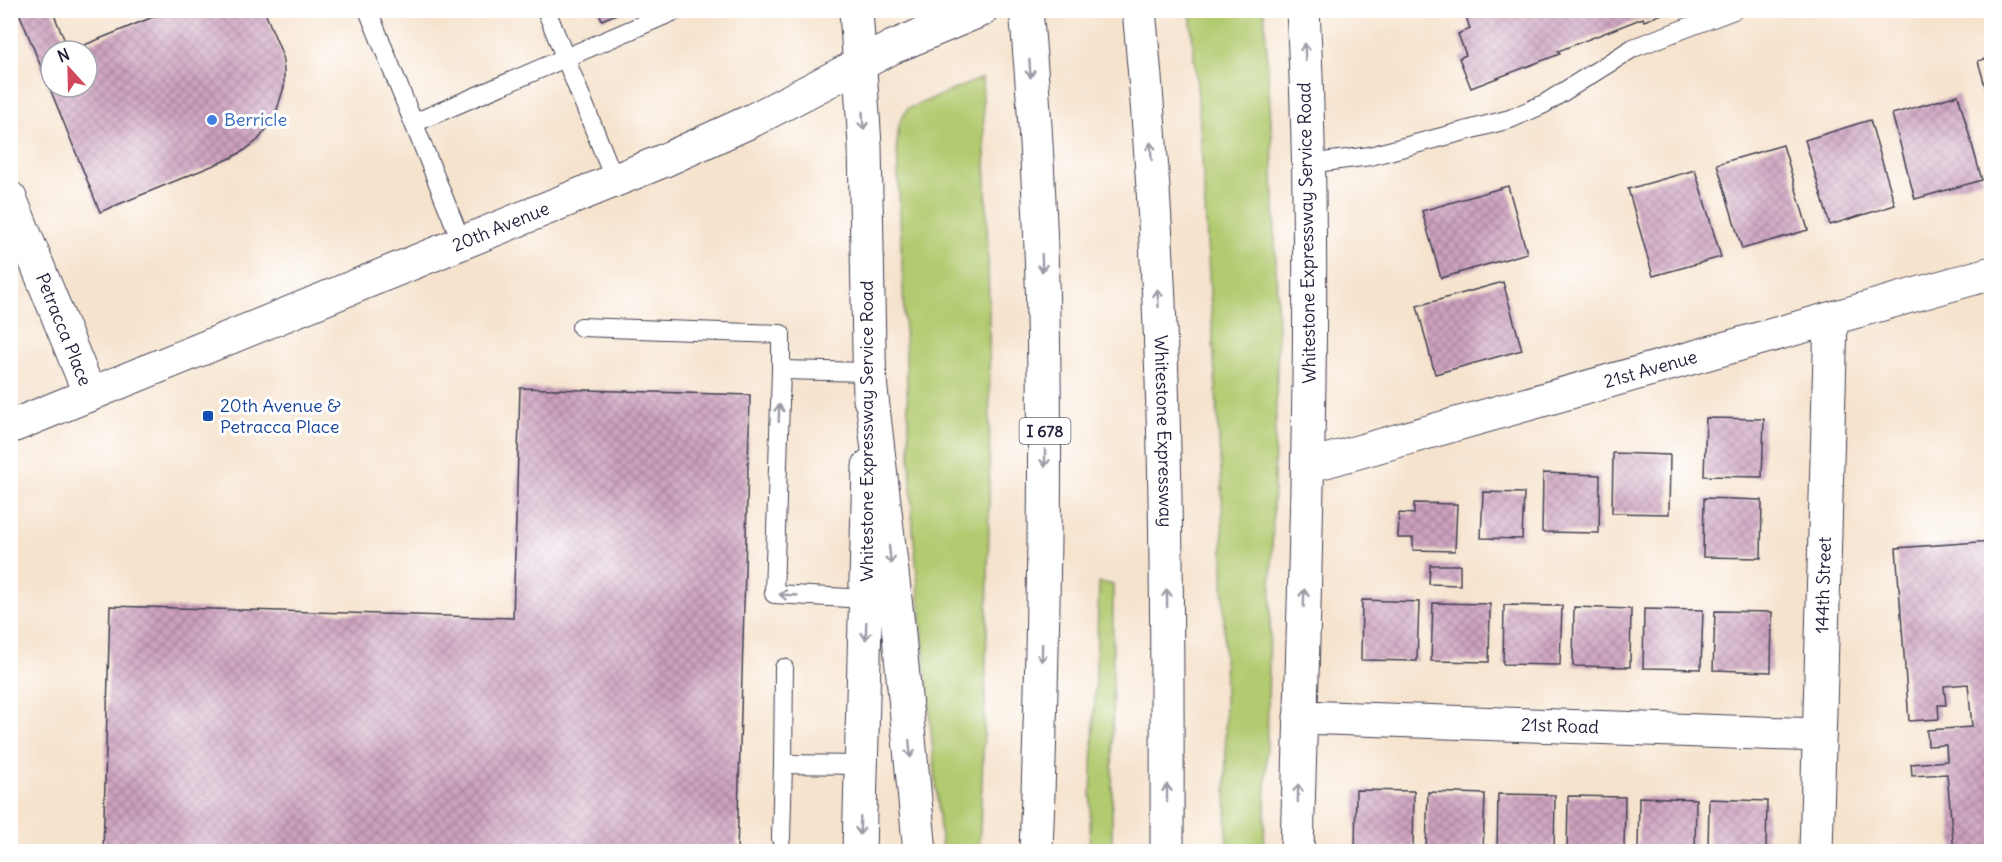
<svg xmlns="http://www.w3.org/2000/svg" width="2002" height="862" font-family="Delius,sans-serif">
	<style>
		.green { fill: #b2ca6f; stroke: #6a7655; stroke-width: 1.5 }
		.building { fill: url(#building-cross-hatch) }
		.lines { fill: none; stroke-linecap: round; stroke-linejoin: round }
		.lane-casing { stroke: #423f51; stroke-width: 20 }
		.street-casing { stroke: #423f51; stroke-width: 35 }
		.secondary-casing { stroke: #423f51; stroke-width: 35 }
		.highway-casing { stroke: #423f51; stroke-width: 35 }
		.lane { stroke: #fff; stroke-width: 18 }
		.street { stroke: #fff; stroke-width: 33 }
		.secondary { stroke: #fff; stroke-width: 33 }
		.highway { stroke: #fff; stroke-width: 33 }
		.oneway { stroke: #9c9ca7 }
		.shop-dot { fill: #3f7fe0; stroke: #fff; stroke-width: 2 }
		.transit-dot { fill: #1a4fb4; stroke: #fff; stroke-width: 2 }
		.labels { text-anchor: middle; stroke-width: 6; stroke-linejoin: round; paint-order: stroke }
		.shield { fill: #fff; stroke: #646476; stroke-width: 1.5 }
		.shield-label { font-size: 16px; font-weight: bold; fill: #22223b }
		.shop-label { font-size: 18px; fill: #366cbe; stroke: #fff; text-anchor: start }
		.street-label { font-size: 18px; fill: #22223b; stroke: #fff }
		.transit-label { font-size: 18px; fill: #164399; stroke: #fff; text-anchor: start }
	</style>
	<defs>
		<pattern id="building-cross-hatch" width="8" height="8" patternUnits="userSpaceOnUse" patternTransform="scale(1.5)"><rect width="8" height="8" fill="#cda1be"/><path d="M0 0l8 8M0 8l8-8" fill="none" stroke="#a6839c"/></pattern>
	</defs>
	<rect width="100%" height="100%" fill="#fff"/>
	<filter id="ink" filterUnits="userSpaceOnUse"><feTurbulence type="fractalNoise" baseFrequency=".0167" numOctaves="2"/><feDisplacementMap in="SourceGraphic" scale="12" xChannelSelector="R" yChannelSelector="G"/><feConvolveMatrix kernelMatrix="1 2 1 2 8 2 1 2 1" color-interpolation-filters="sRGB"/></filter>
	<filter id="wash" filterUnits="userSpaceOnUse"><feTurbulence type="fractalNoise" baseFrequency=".008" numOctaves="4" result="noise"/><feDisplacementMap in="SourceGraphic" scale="24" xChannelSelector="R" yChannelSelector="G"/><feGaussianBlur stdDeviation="1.35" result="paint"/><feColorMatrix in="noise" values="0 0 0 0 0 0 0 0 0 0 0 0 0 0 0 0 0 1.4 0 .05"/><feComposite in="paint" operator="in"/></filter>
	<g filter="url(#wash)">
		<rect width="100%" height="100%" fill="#f6e3cd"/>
		<g class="green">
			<polygon points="1190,11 1264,11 1265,23 1272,139 1278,330 1264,851 1227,851 1222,490 1199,109"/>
			<path d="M982,78c12,257 9,516 -3,773h-37l-29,-321 -16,-386 2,-20 8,-15z"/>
			<polygon points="1099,583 1113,584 1112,852 1089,851"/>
		</g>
		<g id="blocks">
			<g class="building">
				<polygon points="18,10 52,10 69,51 51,51 51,87 87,87 87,51 70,51 165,12 164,10 264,10 282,54 284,71 284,87 276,113 268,127 258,140 245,150 231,158 100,212"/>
				<polygon points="598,10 624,10 624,11 602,20"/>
				<polygon points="1464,10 1670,10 1670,11 1644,21 1643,18 1558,51 1560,54 1471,88 1459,58 1466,55 1458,34 1470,29"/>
				<polygon points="1992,57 1992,106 1991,107 1978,61"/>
				<polygon points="1958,95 1982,180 1915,199 1892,114"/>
				<polygon points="1870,120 1895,205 1830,225 1805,140"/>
				<polygon points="1783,145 1808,230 1742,249 1717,164"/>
				<polygon points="1695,170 1721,257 1653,276 1628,189"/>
				<polygon points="1508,186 1527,253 1441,278 1422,211"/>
				<polygon points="1503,282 1522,350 1435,374 1417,306"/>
				<polygon points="520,388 750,395 737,852 103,852 110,606 513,618"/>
				<polygon points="1706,418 1764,419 1762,477 1704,476"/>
				<polygon points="1613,453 1670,455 1669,514 1612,513"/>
				<polygon points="1543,473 1600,475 1599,533 1542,532"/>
				<polygon points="1483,492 1524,493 1522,539 1481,538"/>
				<polygon points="1704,498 1762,500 1761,558 1703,557"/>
				<polygon points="1414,503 1457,504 1455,551 1413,550 1413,538 1398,538 1399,513 1414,514"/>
				<polygon points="1992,541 1992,850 1954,852 1947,774 1912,776 1911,764 1947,761 1946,745 1928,746 1927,730 1972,727 1968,684 1944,686 1946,705 1938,705 1939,719 1909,721 1896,548"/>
				<polygon points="1430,565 1460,565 1460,585 1429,584"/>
				<polygon points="1362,600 1419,602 1417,661 1361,660"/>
				<polygon points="1433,603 1490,604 1489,662 1431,661"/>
				<polygon points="1504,605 1562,606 1560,665 1503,664"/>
				<polygon points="1574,607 1631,609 1630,667 1573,666"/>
				<polygon points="1644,609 1703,610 1701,669 1643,668"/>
				<polygon points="1715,611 1772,612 1771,672 1713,670"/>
				<polygon points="1356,790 1414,791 1413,851 1355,850"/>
				<polygon points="1428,792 1485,794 1483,852 1426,850"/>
				<polygon points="1498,794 1555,795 1554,852 1497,852"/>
				<polygon points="1568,796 1625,797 1624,852 1567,852"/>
				<polygon points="1639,797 1696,799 1695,852 1638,852"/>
				<polygon points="1709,799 1767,801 1766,852 1708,852"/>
			</g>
		</g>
	</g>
	<g filter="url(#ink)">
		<use href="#blocks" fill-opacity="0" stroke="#423f51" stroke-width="1.5"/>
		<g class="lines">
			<g class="lane-casing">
				<g id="lane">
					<polyline points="368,10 462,243"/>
					<polyline points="546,10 615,181"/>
					<polyline points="414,123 677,10"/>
					<polyline points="1308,164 1370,156 1510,119 1544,104 1633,48 1734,10"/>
					<polyline points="581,327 781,334 781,370"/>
					<polyline points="867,599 774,594 781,370 869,372"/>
					<polyline points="783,764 784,668"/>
					<polyline points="781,839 783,764 862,765"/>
				</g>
			</g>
			<g class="street-casing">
				<g id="street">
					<path id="s1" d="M10,198l80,197"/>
					<path id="s2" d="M1308,466l684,-193"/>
					<path id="s3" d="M1300,717l519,18"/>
					<path id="s4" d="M1816,852l15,-533"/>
				</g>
			</g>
			<g class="secondary-casing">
				<g id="secondary">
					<polyline points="856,10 865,145 870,400"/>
					<path id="s5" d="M10,427l655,-267 88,-40 140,-73 88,-37"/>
					<polyline points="859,852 869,466"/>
					<path d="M1297,852c7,-281 21,-561 6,-842"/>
				</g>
			</g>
			<g class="highway-casing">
				<g id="highway">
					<path d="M1026,10c26,280 20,561 10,842"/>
					<path id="s6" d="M1139,10c27,280 29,561 28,842"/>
					<polyline points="869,372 898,625 920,852"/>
				</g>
			</g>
			<use href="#lane" class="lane"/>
			<use href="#street" class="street"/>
			<use href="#secondary" class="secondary"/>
			<use href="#highway" class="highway"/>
		</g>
		<defs><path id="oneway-shaft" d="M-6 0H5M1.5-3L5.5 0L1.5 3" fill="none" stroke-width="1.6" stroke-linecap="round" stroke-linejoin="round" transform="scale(1.5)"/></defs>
		<g class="oneway">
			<use href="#oneway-shaft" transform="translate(1305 52) rotate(-92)"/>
			<use href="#oneway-shaft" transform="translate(1030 69) rotate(86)"/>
			<use href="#oneway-shaft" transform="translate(863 121) rotate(87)"/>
			<use href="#oneway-shaft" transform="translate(1151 151) rotate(-94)"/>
			<use href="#oneway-shaft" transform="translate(1042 263) rotate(88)"/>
			<use href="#oneway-shaft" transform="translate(1158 298) rotate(-93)"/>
			<use href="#oneway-shaft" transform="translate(779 413) rotate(-88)"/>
			<use href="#oneway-shaft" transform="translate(1045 458) rotate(90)"/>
			<use href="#oneway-shaft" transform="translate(890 555) rotate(84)"/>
			<use href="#oneway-shaft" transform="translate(788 595) rotate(-177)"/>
			<use href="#oneway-shaft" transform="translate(1167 598) rotate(-91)"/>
			<use href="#oneway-shaft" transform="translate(1304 598) rotate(-88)"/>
			<use href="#oneway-shaft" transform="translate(866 631) rotate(92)"/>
			<use href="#oneway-shaft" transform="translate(1042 653) rotate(91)"/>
			<use href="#oneway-shaft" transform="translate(910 749) rotate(85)"/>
			<use href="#oneway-shaft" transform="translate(1167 793) rotate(-90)"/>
			<use href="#oneway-shaft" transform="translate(1298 793) rotate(-89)"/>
			<use href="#oneway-shaft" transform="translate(860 826) rotate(92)"/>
		</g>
	</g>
	<circle class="shop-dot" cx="212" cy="120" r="6"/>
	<rect class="transit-dot" x="202" y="410" width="12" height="12" rx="3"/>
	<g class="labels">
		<rect class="shield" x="1019.5" y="418" width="51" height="26" rx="4.5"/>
		<g class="shield-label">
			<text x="1045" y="437">I 678</text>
		</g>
		<g class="shop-label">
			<text x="224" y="126">Berricle</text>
		</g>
		<g class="street-label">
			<text dy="6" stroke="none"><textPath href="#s5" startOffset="530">20th Avenue</textPath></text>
			<text transform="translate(1307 233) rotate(-91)" y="6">Whitestone Expressway Service Road</text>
			<text dy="6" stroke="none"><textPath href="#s1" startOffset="142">Petracca Place</textPath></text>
			<text dy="6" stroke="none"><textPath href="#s2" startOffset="356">21st Avenue</textPath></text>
			<text transform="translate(867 431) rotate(-90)" y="6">Whitestone Expressway Service Road</text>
			<text dy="6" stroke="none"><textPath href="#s6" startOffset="422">Whitestone Expressway</textPath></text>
			<text dy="6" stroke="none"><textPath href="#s4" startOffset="267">144th Street</textPath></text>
			<text dy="6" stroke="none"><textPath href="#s3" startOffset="260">21st Road</textPath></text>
		</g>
		<g class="transit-label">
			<text x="220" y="412">20th Avenue &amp;<tspan x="220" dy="21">Petracca Place</tspan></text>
		</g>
	</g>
	<rect width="2002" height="862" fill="none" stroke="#fff" stroke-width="36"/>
	<g transform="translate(69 69) rotate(338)"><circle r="28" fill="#ffffff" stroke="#a7a7b1" stroke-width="1.5"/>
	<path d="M0-4.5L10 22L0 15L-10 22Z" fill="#d1495b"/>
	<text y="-9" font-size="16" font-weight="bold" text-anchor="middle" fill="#22223b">N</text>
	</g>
</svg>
